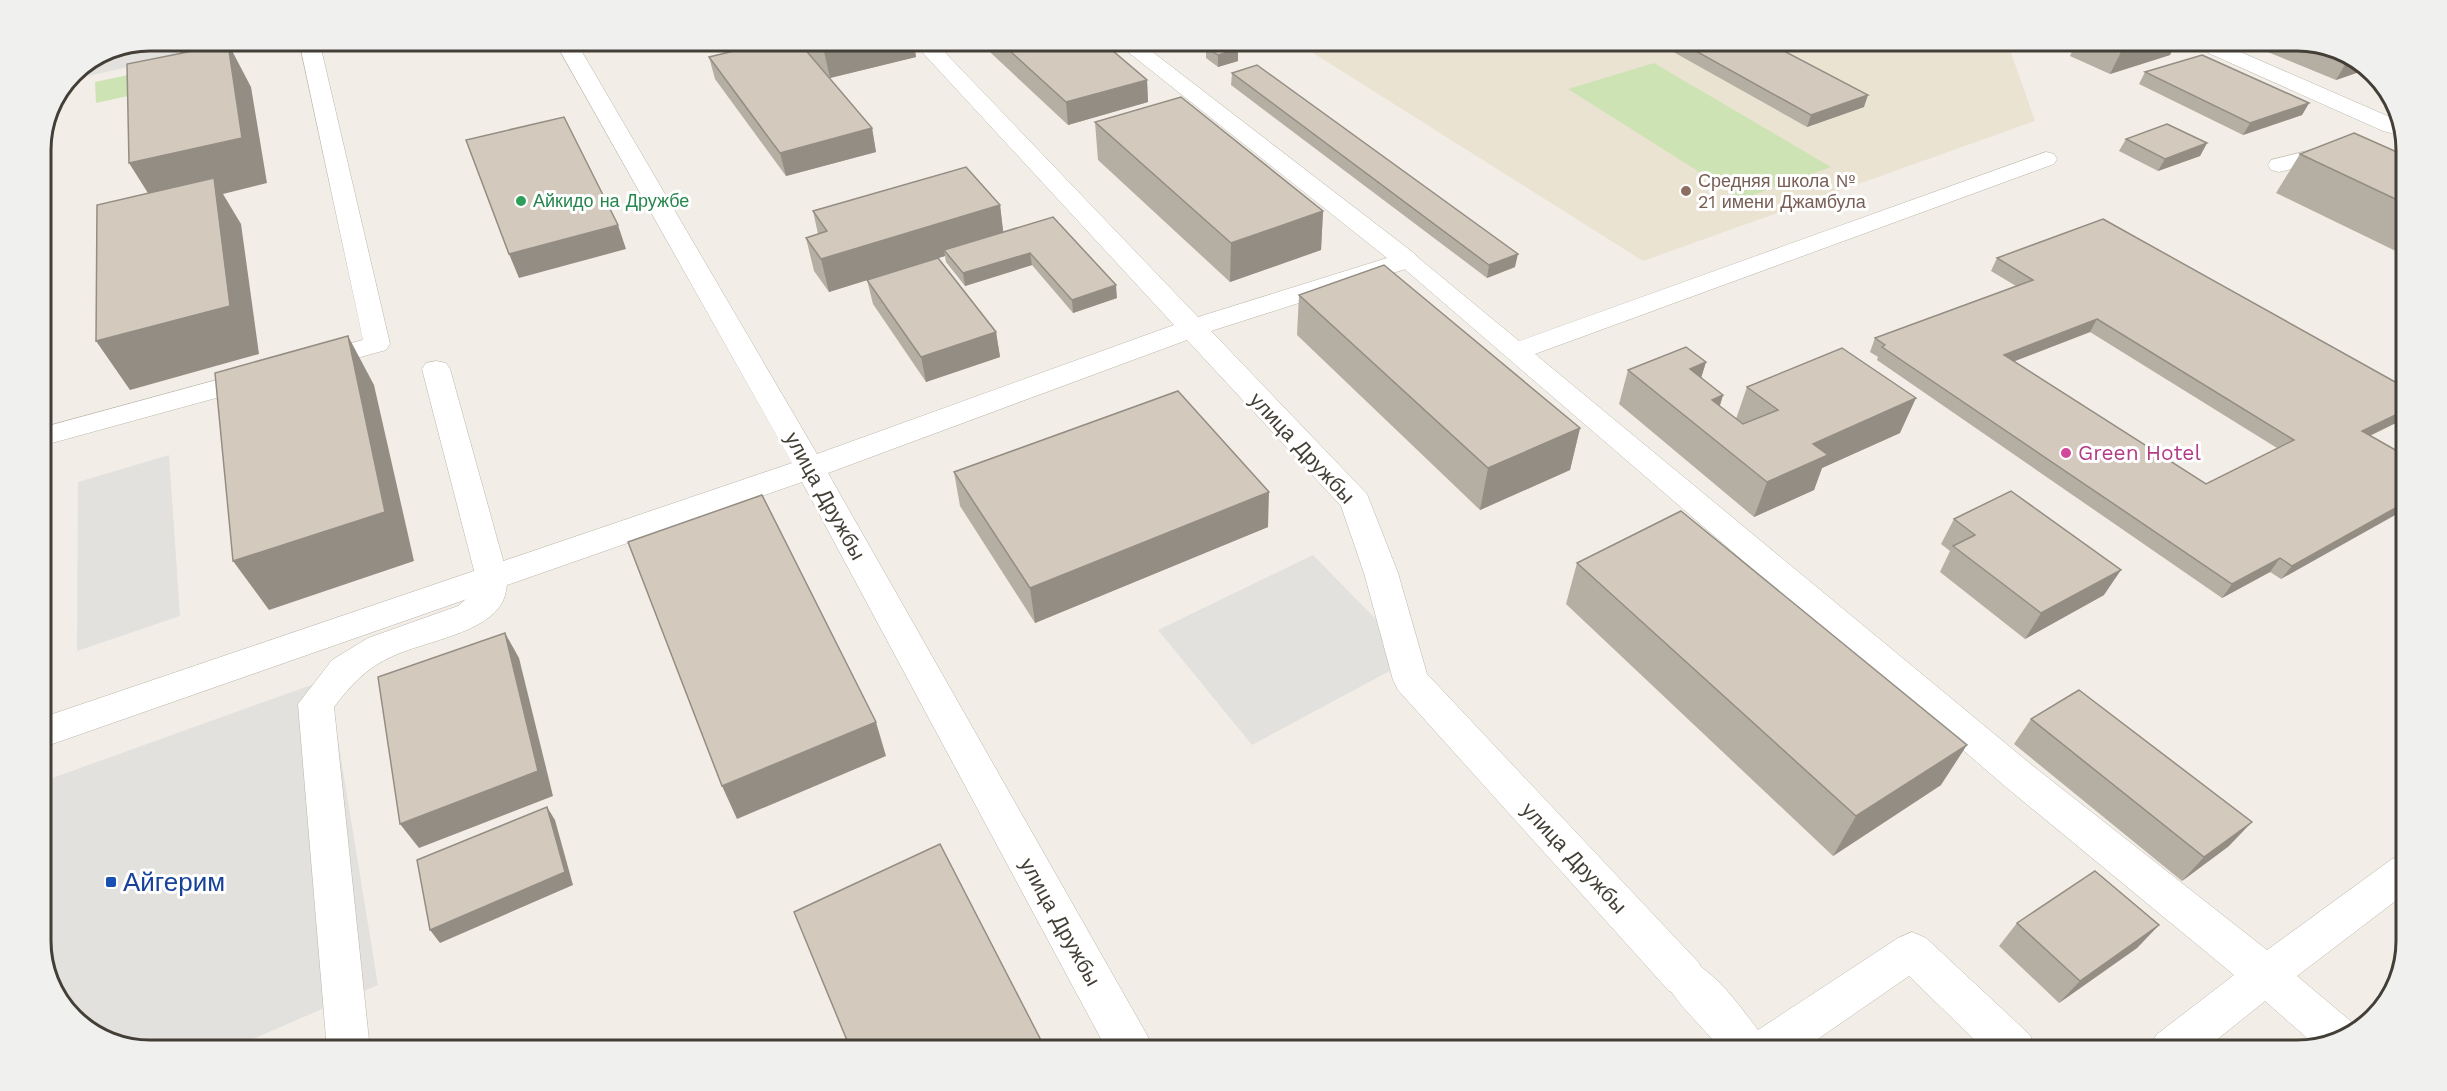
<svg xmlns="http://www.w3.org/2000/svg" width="2447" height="1091" font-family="'Work Sans',sans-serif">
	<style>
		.education { fill: #eae3d2 }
		.green { fill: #cee3b3 }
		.parking { fill: #e3e1de }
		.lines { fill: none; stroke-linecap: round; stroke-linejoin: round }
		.lane-casing { stroke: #bcb6aa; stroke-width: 1 }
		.street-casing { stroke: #bcb6aa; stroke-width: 1 }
		.lane { fill: #fff; fill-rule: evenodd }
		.street { fill: #fff; fill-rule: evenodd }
		.wall { fill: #b5aea3; fill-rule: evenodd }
		.shaded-wall { fill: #948d84 }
		.building { fill: #d3cabd; stroke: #948d84; stroke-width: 1.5; fill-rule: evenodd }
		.education-dot { fill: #8d6e63; stroke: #fff; stroke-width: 2 }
		.leisure-dot { fill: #2e9e5b; stroke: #fff; stroke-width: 2 }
		.hotel-dot { fill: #d1479c; stroke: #fff; stroke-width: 2 }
		.transit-dot { fill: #1a4fb4; stroke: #fff; stroke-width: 2 }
		.labels { text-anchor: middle; stroke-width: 6; stroke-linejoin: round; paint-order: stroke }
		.far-education-label { font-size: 18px; fill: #785e54; stroke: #fff; text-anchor: start }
		.far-leisure-label { font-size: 18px; fill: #27864d; stroke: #fff; text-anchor: start }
		.street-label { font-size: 21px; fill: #443f36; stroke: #fff }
		.hotel-label { font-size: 21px; fill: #b23c85; stroke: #fff; text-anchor: start }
		.near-transit-label { font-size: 26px; fill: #164399; stroke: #fff; text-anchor: start }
		.rim { fill: none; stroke: #443f36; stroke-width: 3 }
	</style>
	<rect width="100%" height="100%" fill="#f2eee7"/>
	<polygon class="education" points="1294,41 2007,41 2035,121 1643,261"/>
	<g class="green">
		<polygon points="1654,63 1831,167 1742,199 1568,89"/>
		<polygon points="180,64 183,84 96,103 95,82"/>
	</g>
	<g class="parking">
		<polygon points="150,41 176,41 179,56 88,76 87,63 108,49"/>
		<polygon points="169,455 180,616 77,651 78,482"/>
		<polygon points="1313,555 1414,658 1252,745 1158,630"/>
		<polygon points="328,679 378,985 227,1050 150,1050 108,1042 63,1007 41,949 41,782"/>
	</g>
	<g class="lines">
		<g class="lane-casing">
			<g id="lane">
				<polygon points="299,40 319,40 390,344 386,350 313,370 303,368 299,362 303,356 363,340"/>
				<polygon points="2185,40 2213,40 2399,121 2401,127 2399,131 2391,133 2383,131 2188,44"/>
				<polygon points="2339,143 2347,145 2350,150 2347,155 2279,172 2271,170 2268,165 2271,160"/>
				<polygon points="2046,152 2054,154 2057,159 2054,164 1535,354 2033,766 2267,950 2392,859 2406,854 2406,893 2297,976 2353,1023 2357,1032 2315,1045 2265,1001 2204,1050 2150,1050 2156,1035 2234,975 2007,788 1394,260 1397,255 1406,253 1415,255 1519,341"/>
				<path d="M436,361l10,2 4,6 58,209c-1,7 -2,16 -5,23 -17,33 -78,40 -110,55 -27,12 -42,29 -59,51l36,343h-43l-29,-346 34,-44 36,-22 90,-32 15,-13 3,-15 -54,-209 4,-6z"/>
				<polygon points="257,369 267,372 271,378 267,384 41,446 41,428"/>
				<path d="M1912,932l14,6 104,97 6,15h-51l-76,-74 -107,74h-81c-18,-24 -45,-45 -58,-73l6,-14 15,-5c31,12 54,46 74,72l140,-92z"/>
			</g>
		</g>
		<g class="street-casing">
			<polygon id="street" points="554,40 575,40 817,454 1174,325 911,40 933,40 1198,317 1387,258 1113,40 1137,40 1415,254 1419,260 1415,266 1211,331 1367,494 1398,573 1427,674 1699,963 1706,977 1699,991 1684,997 1669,991 1398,690 1393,680 1364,573 1341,506 1187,340 828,473 1147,1035 1153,1050 1107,1050 802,482 41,748 41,718 792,463"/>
		</g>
		<use href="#lane" class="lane"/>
		<use href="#street" class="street"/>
	</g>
	<g class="wall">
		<polygon points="802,40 913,40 916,57 830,78 804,49 872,128 876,152 786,176 715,79 709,57 804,48"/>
		<polygon points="977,40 1100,40 1147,80 1148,102 1068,125"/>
		<polygon points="1192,40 1219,40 1199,46"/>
		<polygon points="1652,40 1763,40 1864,107 1807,127"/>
		<polygon points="2055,40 2177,40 2170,55 2110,74 2070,56 2073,49"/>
		<polygon points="2256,40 2297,40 2339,49 2365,70 2336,80 2253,46"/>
		<polygon points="1206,47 1238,61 1218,67 1206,58"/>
		<polygon points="2145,72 2309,103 2302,115 2243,135 2139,84"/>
		<polygon points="1232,73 1515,267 1487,278 1231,85"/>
		<polygon points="1095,122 1323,211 1321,250 1230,282 1098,160"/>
		<polygon points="2126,139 2207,143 2200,156 2158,171 2119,151"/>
		<polygon points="2300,154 2406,156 2406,256 2276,193"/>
		<polygon points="1000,205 1003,232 1117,298 1073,313 1032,265 965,286 946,262 945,256 938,258 996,332 1000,357 926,382 873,304 867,280 829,292 814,271 806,238 818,234 813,211"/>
		<path d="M1997,258l409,130v30l-36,18 36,20 -125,123 -11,-7 -48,26 -345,-238 1,-3 -8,-5 5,-14 141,-52 -25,-15zM2090,332l187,116 -71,36 -192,-123z"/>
		<polygon points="1299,295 1580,428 1570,470 1480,510 1297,335"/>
		<polygon points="1706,362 1701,378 1723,395 1720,406 1736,419 1747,387 1900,433 1822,468 1814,490 1754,517 1619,404 1628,370"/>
		<polygon points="954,472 1268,527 1035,623 960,506"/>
		<polygon points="1954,519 2104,595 2025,639 1940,572 1950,551 1941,544"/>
		<polygon points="1577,563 1941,785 1833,856 1566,604"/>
		<polygon points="2031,719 2229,846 2182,881 2014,744"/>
		<polygon points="2017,923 2159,925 2137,948 2059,1003 1999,946"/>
	</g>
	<g class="shaded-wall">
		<polygon points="173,40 250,40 229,45 251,87 267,183 223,194 241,224 259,354 130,390 96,341 158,209 129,163 181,54"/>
		<polygon points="852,40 913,40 916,57 830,78 823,47"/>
		<polygon points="1199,40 1219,40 1199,46"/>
		<polygon points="2156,40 2177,40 2170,55 2110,74 2121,52"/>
		<polygon points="1238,49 1238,61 1218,67 1218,55"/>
		<polygon points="2349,58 2365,70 2336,80"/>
		<polygon points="1147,80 1148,102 1068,125 1066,102"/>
		<polygon points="1868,95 1864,107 1807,127 1811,115"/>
		<polygon points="2309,103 2302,115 2243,135 2250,123"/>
		<polygon points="872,128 876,152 786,176 780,153"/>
		<polygon points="2207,143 2200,156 2158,171 2165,159"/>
		<polygon points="1000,205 1004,238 944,250 945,256 829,292 821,259"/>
		<polygon points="1323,211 1321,250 1230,282 1231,243"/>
		<polygon points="618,225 626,249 519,278 509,254"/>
		<polygon points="1030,253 1032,265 965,286 963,273"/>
		<polygon points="1518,254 1515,267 1487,278 1489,265"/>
		<polygon points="1116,285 1117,298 1073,313 1072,300"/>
		<polygon points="2097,319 2090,332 1997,368 2004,355"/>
		<polygon points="996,332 1000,357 926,382 921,357"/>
		<polygon points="348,336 374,385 414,561 269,610 233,561"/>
		<polygon points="1706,362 1695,397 1690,369"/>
		<polygon points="1723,395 1712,429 1712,400"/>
		<polygon points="1916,398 1900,433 1822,468 1814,490 1754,517 1767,482 1813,444"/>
		<polygon points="2406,410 2406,418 2352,444 2362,431"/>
		<polygon points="1580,428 1570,470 1480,510 1488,468"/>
		<polygon points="1269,492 1268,527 1035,623 1030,588"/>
		<polygon points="2406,502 2406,509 2281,579 2292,566"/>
		<polygon points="2280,558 2270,572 2222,598 2232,584"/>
		<polygon points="2121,570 2104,595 2025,639 2041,613"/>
		<polygon points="505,633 519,658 553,796 419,848 400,824"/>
		<polygon points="876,722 886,756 737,819 722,786"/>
		<polygon points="1967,745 1941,785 1833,856 1856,816"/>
		<polygon points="547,807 555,820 573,885 440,943 430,930"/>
		<polygon points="2252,822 2229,846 2182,881 2204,857"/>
		<polygon points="2159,925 2137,948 2059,1003 2080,981"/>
	</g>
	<g class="building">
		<polygon points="779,40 797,40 872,128 780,153 709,57"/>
		<polygon points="817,40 852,40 823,47"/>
		<polygon points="998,40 1100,40 1147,80 1066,102"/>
		<polygon points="1676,40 1763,40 1868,95 1811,115"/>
		<polygon points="2095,40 2156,40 2121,52"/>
		<polygon points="1226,41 1238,49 1218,55 1206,47"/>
		<polygon points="228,44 242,138 129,163 127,64"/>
		<polygon points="2315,44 2339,49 2350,58 2349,58"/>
		<polygon points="2202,55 2309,103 2250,123 2145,72"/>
		<polygon points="1257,65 1518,254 1489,265 1232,73"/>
		<polygon points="1181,97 1323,211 1231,243 1095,122"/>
		<polygon points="564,117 618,225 509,254 466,140"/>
		<polygon points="2167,124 2207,143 2165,159 2126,139"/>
		<polygon points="2354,133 2406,156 2406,204 2300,154"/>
		<polygon points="966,167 1000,205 821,259 806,238 827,231 813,211"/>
		<polygon points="214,178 230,306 96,341 97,205"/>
		<polygon points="1053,217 1116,285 1072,300 1030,253 963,273 944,250"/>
		<path d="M2103,219l303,169v22l-44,21 44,25v46l-114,64 -12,-8 -48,26 -350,-237 3,-2 -10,-7 158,-58 -36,-22zM2097,319l197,121 -88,44 -202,-129z"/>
		<polygon points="938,258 996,332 921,357 867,280"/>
		<polygon points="1384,265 1580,428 1488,468 1299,295"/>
		<polygon points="348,336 385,512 233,561 215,373"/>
		<polygon points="1686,347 1706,362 1690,369 1723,395 1712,400 1743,424 1778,410 1747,387 1842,348 1916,398 1813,444 1828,455 1767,482 1628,370"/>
		<polygon points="1178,391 1269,492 1030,588 954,472"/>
		<polygon points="2011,491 2121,570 2041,613 1953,546 1975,535 1954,519"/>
		<polygon points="762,495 876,722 722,786 628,542"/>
		<polygon points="1681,511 1967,745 1856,816 1577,563"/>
		<polygon points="505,633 538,771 400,824 378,677"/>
		<polygon points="2079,690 2252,822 2204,857 2031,719"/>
		<polygon points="547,807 565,872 430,930 417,860"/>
		<polygon points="940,844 1046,1050 851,1050 794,912"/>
		<polygon points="2095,871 2159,925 2080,981 2017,923"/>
		<polygon points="212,1047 212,1050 205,1050"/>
	</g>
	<circle class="education-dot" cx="1686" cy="191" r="6"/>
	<circle class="leisure-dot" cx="521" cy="201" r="6"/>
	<circle class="hotel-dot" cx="2066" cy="453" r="6"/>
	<rect class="transit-dot" x="105" y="876" width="12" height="12" rx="3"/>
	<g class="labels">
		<g class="far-education-label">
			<text x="1698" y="187">Средняя школа №<tspan x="1698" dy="21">21 имени Джамбула</tspan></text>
		</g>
		<g class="far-leisure-label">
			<text x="533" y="207">Айкидо на Дружбе</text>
		</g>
		<g class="street-label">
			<text transform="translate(1302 448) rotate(47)" y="7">улица Дружбы</text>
			<text transform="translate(825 496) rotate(61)" y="7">улица Дружбы</text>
			<text transform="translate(1574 858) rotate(47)" y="7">улица Дружбы</text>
			<text transform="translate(1060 922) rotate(61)" y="7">улица Дружбы</text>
		</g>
		<g class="hotel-label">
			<text x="2078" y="460">Green Hotel</text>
		</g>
		<g class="near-transit-label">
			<text x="123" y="891">Айгерим</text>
		</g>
	</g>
	<path d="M0 0H2447V1091H0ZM150 51H2297A99 99 0 0 1 2396 150V941A99 99 0 0 1 2297 1040H150A99 99 0 0 1 51 941V150A99 99 0 0 1 150 51Z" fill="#f0f0ef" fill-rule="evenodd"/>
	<path class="rim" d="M150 51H2297A99 99 0 0 1 2396 150V941A99 99 0 0 1 2297 1040H150A99 99 0 0 1 51 941V150A99 99 0 0 1 150 51Z"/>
</svg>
